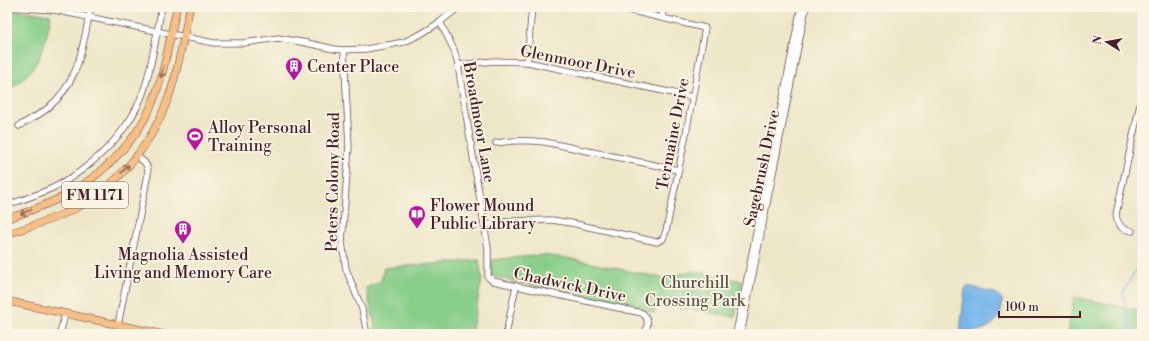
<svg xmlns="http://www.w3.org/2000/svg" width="1149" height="341" font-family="'Libre Bodoni',serif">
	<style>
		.green { fill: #88ce89; stroke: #69765a }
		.water { fill: #76b5ea; stroke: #606a8a }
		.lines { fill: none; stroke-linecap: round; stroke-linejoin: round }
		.stream { stroke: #76b5ea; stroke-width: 1.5 }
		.minor-casing { stroke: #623d42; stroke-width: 7 }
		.major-casing { stroke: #623d42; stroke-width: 8 }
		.minor { stroke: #fff; stroke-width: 5.5 }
		.major { stroke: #f5bf86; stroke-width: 7 }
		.oneway { stroke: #976754 }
		.labels { text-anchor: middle; stroke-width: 3.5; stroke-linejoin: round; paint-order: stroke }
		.shield { fill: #fcf5e5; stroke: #7f5f63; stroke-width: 1 }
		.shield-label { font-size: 15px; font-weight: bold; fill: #4a1f2b }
		.street-label { font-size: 16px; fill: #4a1f2b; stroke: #fcf5e5 }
		.poi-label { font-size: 16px; fill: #4a1f2b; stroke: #fcf5e5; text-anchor: start }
		.park-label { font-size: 16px; fill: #5d5447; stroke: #fcf5e5 }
	</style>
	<rect width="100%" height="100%" fill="#fcf5e5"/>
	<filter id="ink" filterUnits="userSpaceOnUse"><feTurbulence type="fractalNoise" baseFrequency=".025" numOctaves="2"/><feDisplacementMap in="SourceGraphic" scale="8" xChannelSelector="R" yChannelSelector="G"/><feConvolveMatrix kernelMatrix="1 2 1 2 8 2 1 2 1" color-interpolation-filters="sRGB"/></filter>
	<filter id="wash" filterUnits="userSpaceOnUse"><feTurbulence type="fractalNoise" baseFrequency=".012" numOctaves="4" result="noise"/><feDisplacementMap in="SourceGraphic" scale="16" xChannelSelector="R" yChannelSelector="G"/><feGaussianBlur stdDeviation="0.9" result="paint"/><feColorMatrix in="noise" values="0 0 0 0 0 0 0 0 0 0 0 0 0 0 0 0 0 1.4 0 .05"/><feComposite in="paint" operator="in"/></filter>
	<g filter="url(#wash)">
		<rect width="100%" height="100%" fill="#ede6c7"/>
		<g class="green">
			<path d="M7,11h15l29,4c-8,39 -11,53 -44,77z"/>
			<polygon points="542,255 572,259 662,278 694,271 742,281 735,317 656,303 654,313 491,276 492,260"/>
			<polygon points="479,260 482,279 471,334 376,334 374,321 366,288 381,281 384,268"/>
			<polygon points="1074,297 1142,311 1142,334 1067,334"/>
		</g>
		<path class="water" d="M967,286l29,7 6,6c1,27 -17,32 -40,34l-2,-1 5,-42z"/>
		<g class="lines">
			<polyline class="stream" points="1131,334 1123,293 1142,260"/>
		</g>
	</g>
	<g filter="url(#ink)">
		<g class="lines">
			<g class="minor-casing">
				<g id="minor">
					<polyline points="7,7 54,10 214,43 244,43 278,38 307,43 334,49 344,50 366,49 404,42 421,34 440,22 459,7"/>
					<polyline points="662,17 664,7"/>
					<path d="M440,22l14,28 4,15 30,183v29l5,4 23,5 126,27c8,6 5,12 4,21"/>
					<polyline points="344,50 349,146 342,242 346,269 362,309 367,334"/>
					<polyline points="527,62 532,7"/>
					<polyline points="458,65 494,61 527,62 692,97"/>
					<path d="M19,126c9,-6 21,-11 29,-18 33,-28 34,-62 43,-101"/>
					<path d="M496,143c17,-3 32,-3 49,-1l133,28"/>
					<path d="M7,205c20,-7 41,-13 59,-24 33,-21 64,-51 77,-88 9,-26 13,-58 19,-86"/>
					<polyline points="484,225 513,221 552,220 571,223 657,242 663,239 666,231 686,134 705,28 615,7"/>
					<polyline points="1132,231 1122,228 1117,220 1116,214 1142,95"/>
					<path d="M118,325l30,-151c0,-10 -4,-13 -12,-18"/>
					<polyline points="60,334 65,314"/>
					<polyline points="506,334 516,286"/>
					<polyline points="736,334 801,7"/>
					<polyline points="741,334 806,7"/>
				</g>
			</g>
			<g class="major-casing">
				<g id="major">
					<path d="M7,219c20,-7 40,-14 59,-24 43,-23 80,-64 93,-111 8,-25 12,-52 18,-77"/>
					<path d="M7,234c21,-7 43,-13 63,-23 46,-22 81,-65 98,-112 11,-29 15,-62 22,-92"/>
					<polyline points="7,301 161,334"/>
				</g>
			</g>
			<use href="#minor" class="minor"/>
			<use href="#major" class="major"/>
		</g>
		<defs><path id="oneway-shaft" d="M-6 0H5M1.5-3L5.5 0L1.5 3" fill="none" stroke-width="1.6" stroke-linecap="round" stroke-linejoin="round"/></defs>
		<g class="oneway">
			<use href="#oneway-shaft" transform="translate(162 72) rotate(103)"/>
			<use href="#oneway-shaft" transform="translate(125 169) rotate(-47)"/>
			<use href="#oneway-shaft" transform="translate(26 212) rotate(159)"/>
		</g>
	</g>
	<defs>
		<g id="building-pin" transform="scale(0.9)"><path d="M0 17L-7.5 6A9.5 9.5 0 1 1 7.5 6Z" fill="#b5179e" stroke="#fcf5e5"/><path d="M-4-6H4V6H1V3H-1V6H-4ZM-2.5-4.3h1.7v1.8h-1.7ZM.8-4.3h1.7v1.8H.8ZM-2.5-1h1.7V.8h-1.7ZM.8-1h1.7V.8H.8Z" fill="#fff"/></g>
		<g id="stadium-pin" transform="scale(0.9)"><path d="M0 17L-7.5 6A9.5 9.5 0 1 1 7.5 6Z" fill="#b5179e" stroke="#fcf5e5"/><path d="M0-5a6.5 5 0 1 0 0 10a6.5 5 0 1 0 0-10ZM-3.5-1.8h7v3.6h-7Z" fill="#fff"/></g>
		<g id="library-pin" transform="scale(0.9)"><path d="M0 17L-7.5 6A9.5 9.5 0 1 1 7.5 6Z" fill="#b5179e" stroke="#fcf5e5"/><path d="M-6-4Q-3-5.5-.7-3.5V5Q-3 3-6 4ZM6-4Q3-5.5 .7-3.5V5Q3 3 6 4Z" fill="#fff"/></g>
	</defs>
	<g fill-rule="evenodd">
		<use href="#building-pin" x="294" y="66"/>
		<use href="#stadium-pin" x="195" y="136"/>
		<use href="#library-pin" x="417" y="214"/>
		<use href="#building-pin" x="183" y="229"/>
	</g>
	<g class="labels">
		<rect class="shield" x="62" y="182" width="66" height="26" rx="3"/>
		<g class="shield-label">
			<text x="95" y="200">FM 1171</text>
		</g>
		<g class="street-label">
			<text transform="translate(578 61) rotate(11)" y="6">Glenmoor Drive</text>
			<text transform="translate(480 122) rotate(80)" y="6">Broadmoor Lane</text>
			<text transform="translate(672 134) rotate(-79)" y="6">Termaine Drive</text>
			<text transform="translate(761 168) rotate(-78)" y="6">Sagebrush Drive</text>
			<text transform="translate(332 182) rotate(-89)" y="6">Peters Colony Road</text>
			<text transform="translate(570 284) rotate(12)" y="6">Chadwick Drive</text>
		</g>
		<g class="poi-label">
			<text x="307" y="72">Center Place</text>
			<text x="208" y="133">Alloy Personal<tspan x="208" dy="18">Training</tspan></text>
			<text x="430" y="211">Flower Mound<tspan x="430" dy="18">Public Library</tspan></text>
			<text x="183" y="260" text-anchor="middle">Magnolia Assisted<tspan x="183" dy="18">Living and Memory Care</tspan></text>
		</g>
		<g class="park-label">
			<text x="695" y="288">Churchill<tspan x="695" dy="18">Crossing Park</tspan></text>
		</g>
	</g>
	<rect width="1149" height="341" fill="none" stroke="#fcf5e5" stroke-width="24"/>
	<g transform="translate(1107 42) rotate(281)" stroke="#fcf5e5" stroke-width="3" paint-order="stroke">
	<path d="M0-3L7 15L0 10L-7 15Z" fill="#4a1f2b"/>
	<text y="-6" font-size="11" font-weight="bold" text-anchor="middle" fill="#4a1f2b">N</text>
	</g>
	<path d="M999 311v6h81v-6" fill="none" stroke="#4a1f2b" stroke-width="2"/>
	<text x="1005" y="311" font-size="12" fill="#4a1f2b" stroke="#fcf5e5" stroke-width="3" paint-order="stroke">100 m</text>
</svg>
